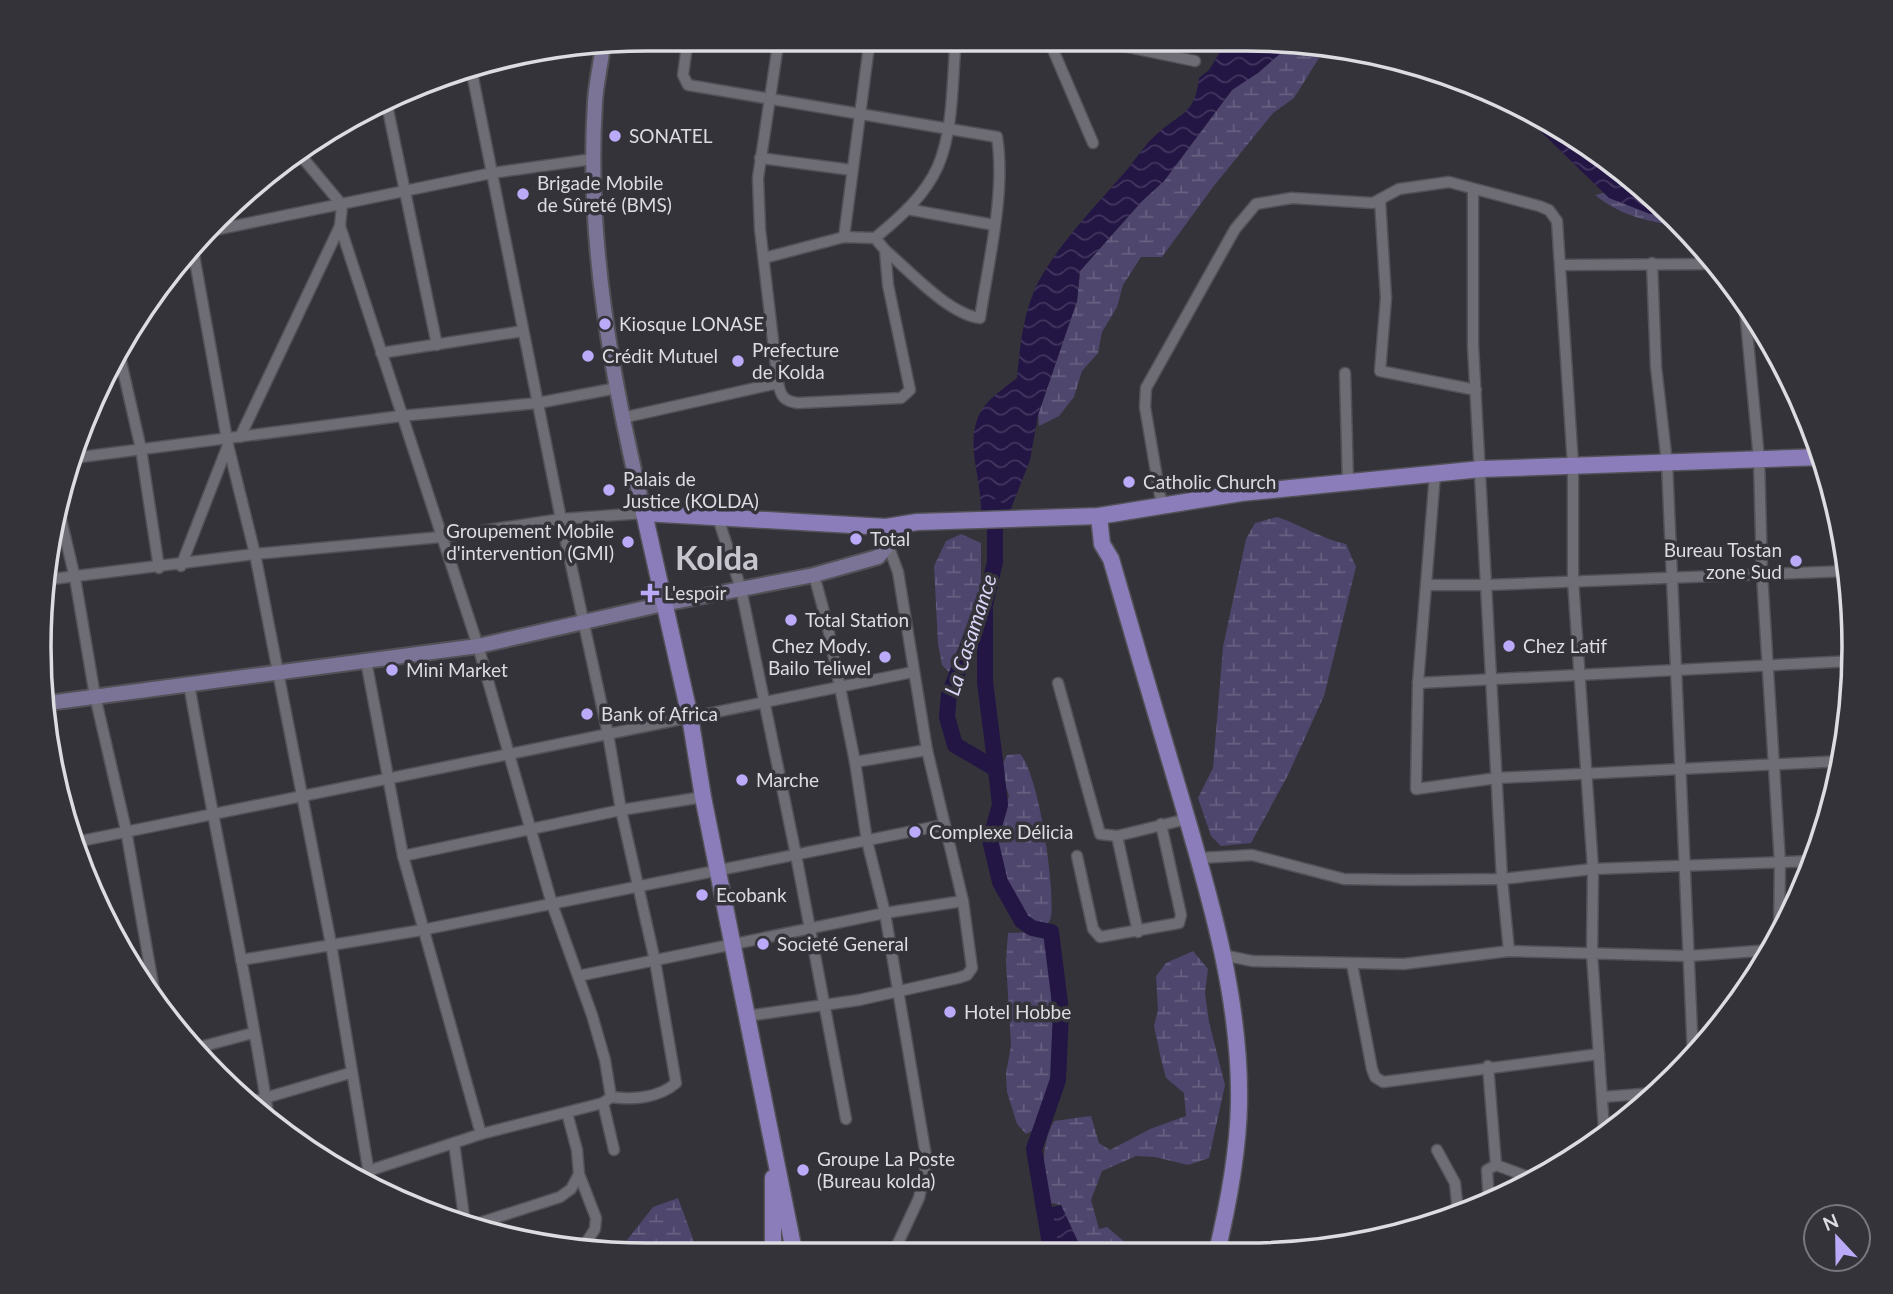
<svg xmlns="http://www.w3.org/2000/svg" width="1893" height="1294" font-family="Lato,sans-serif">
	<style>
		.wetland { fill: url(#wetland-marsh) }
		.water { fill: url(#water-waves) }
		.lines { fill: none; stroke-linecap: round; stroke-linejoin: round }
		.river { stroke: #231544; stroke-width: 16 }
		.minor-casing { stroke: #525157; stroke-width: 13 }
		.secondary-casing { stroke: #525157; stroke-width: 18 }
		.primary-casing { stroke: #525157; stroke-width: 19 }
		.minor { stroke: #6e6c74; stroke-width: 10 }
		.secondary { stroke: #7c7497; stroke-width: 14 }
		.primary { stroke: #8b7dba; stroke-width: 16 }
		.poi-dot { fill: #baaaf7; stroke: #34333a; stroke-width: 2.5 }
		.labels { text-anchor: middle; stroke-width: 7; stroke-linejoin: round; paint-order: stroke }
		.poi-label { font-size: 19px; fill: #dddce1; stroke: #34333a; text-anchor: start }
		.water-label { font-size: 21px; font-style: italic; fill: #dad4f6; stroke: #34333a }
		.town-label { font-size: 33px; font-weight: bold; fill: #c7c6ce; stroke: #34333a }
		.rim { fill: none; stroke: #dddce1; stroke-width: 3.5 }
	</style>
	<defs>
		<pattern id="wetland-marsh" width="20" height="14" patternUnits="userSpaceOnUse" patternTransform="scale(1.75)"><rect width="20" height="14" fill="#4e466c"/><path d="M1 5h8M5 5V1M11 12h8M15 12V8" fill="none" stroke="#676081"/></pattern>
		<pattern id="water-waves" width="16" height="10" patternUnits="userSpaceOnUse" patternTransform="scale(1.75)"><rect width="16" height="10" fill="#231544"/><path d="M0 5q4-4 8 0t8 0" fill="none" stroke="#42365f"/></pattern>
	</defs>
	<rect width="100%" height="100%" fill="#34333a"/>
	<g class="wetland">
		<polygon points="1298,44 1313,45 1319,58 1294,98 1273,113 1213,187 1162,257 1141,257 1123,285 1117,307 1102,332 1098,353 1082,371 1074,397 1059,416 1039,426 1038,415 1077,301 1080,271 1142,201 1164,181 1232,90 1282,52"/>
		<polygon points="1542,117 1550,120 1640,189 1623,185"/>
		<path d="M1603,193l47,21 27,3 8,10c-34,-5 -63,-10 -90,-32z"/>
		<path d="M1277,517c25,8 44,22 69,27l10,23 -32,129 -36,79 -37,68 -30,3 -10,-10 -13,-38 15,-30 10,-121 23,-108 9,-16z"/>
		<polygon points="961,534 981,543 981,587 949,672 942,665 938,644 934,566 946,541"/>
		<path d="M1020,754c19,20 35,134 31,163 -1,5 -5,9 -8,13l-11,-8 -27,-39 -9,-48 13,-39 -9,-27 7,-14z"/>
		<polygon points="1038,932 1047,937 1056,1062 1053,1081 1034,1130 1026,1134 1017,1124 1007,1092 1006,1074 1011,1045 1006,961 1008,933"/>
		<path d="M1193,951l15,18 -3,24 4,29 16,63 -16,73 -21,7 -33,-8 -19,-1 -34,15 -11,29 8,29 8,-2 33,28h-56l-23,-50 -10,-2c-9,-26 -11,-57 3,-82l37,-5 8,27 11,7 40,-21 36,-13 -2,-23 -18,-15 -5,-19 -7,-33 4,-16 -2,-34 10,-13z"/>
		<polygon points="678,1198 699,1255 602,1251 627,1240 653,1207"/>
	</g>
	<g class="water">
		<path d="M1228,39l60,4 -6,9 -24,21 -26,17 -68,91 -22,20 -62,70 -3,30 -39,114 -8,45 -20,51h-29c1,-35 -21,-77 6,-108 8,-9 20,-17 30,-25 3,-29 5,-57 16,-84 15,-39 65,-91 93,-123 10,-12 19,-27 31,-37 23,-21 38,-19 42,-56l10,-8z"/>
		<polygon points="1497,100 1542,117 1623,185 1640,189 1677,217 1650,214 1609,198 1528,119"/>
		<polygon points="1061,1205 1084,1255 1049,1255 1037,1211"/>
	</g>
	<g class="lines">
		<g class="river">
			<polyline points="995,507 995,562 985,605 949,694 947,717 955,745 996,769 1000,805 990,840 1000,882 1022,921 1032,928 1051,932 1061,1011 1058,1080 1034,1149 1052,1256"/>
			<polyline points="985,611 985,682 996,769"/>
		</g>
		<g class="minor-casing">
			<g id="minor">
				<path d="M688,38l-5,37 5,10 309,52c9,55 -9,126 -17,181 -32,-4 -70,-47 -95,-68"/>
				<polyline points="1048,38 1093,143"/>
				<polyline points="1078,38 1118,45 1118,41"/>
				<polyline points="1118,45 1195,61"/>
				<path d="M471,68l90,451 47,215 13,76 34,151 21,122c-17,15 -43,17 -65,14"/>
				<polyline points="387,105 437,345"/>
				<polyline points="297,151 342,205 340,226 478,646 552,904 592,1015 605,1060 611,1097 603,1103 614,1150"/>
				<polyline points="760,158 852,170"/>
				<polyline points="1473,189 1473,346 1502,879 1509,951"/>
				<polyline points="1380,200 1386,298 1380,371 1476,390"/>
				<polyline points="907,209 994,225"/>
				<polyline points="205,232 492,173 593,159"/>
				<polyline points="844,237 870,38"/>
				<path d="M875,238c24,-20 50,-42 63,-72 16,-37 14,-88 18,-128"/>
				<polyline points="192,244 228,445 255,554 331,944 371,1186"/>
				<path d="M764,258l80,-21 31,1 10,12 3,35 22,105 -9,8 -103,5c-14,-2 -17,-6 -20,-20"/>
				<polyline points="1652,263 1656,367 1667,463 1693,1056"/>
				<polyline points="1561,265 1715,264"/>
				<polyline points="1744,299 1759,459 1762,574 1780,863 1779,934"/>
				<polyline points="381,353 523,331"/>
				<polyline points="120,357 141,449 159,568"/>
				<polyline points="1345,373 1348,482"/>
				<polyline points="622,418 778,383 760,229 758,178 779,38"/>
				<polyline points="240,437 340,226"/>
				<polyline points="73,458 401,416 538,403 617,388"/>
				<polyline points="1435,474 1418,683 1416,789 1497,778 1843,761"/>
				<polyline points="1162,507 1145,407 1146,388 1235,229 1256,204 1292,198 1373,203 1399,189 1449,182 1539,206 1549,210 1557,221 1573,465 1573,580 1593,869 1592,954 1604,1129"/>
				<polyline points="59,511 75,578 95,696 126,830 154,990"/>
				<polyline points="718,518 741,589 796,855 846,1119"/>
				<polyline points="181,566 228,445"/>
				<polyline points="814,575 827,623 855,762 867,841 885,913 927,1162 919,1198 892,1256"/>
				<polyline points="44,580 255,554 441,537 561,519 644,513"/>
				<polyline points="1428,585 1487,585 1847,571"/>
				<polyline points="366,661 403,856 621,810 703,797"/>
				<polyline points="1058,683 1100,834 1117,836 1187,819"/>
				<polyline points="1418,683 1853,661"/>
				<path d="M189,684c25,146 58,289 80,436"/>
				<polyline points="855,762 927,750"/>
				<polyline points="1117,836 1138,932"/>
				<polyline points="76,842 913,672"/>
				<polyline points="403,856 481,1134"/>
				<polyline points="1077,856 1093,929 1100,937 1179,923 1181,915 1161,824"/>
				<polyline points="1199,858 1252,855 1344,879 1405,880 1502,879 1593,869 1814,861"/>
				<polyline points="1223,955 1252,961 1404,964 1509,951 1689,956 1771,950"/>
				<polyline points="241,960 422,930 943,825"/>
				<polyline points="1352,964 1372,1069 1375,1077 1383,1082 1599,1054"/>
				<polyline points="578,976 885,913 963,901"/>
				<polyline points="747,1016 859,1000 958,978 967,975 972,968 963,901 927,750 898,572 888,545"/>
				<polyline points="196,1048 253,1033"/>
				<polyline points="1488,1066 1496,1165"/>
				<polyline points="1603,1097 1654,1093"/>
				<polyline points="248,1103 350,1073"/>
				<polyline points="567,1113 577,1150 579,1174 596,1218 595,1229 582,1249"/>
				<polyline points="454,1143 465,1224"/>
				<polyline points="1437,1150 1455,1183 1458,1212"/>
				<polyline points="368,1171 481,1134 603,1103"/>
				<polyline points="1489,1202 1487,1170 1496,1165 1534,1179"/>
				<polyline points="470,1226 560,1197 571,1189 579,1174"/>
			</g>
		</g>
		<g class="secondary-casing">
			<g id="secondary">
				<path d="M603,44c-2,20 -7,39 -8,58 -9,138 17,278 49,411"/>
				<polyline points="48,703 478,646 663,604 814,575 878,557 888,545 886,527"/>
			</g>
		</g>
		<g class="primary-casing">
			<g id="primary">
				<path d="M1099,516l3,28 9,15c23,80 46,159 70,239 29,99 60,202 58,306 -1,51 -11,102 -23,152"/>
				<polyline points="773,1178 773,1256"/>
				<polyline points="795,1256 703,797 690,717 644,513 886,527 917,522 1099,516 1241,493 1481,469 1821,457"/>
			</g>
		</g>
		<use href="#minor" class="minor"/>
		<use href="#secondary" class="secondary"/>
		<use href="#primary" class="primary"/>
	</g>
	<g class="poi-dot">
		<circle cx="615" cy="136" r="7"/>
		<circle cx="523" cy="194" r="7"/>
		<circle cx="605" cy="324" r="7"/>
		<circle cx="588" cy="356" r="7"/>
		<circle cx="738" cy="361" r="7"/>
		<circle cx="1129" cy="482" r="7"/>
		<circle cx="609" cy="490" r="7"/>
		<circle cx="856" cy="539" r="7"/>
		<circle cx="628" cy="542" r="7"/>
		<circle cx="1796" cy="561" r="7"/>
		<path d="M646.5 582.5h7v7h7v7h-7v7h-7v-7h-7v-7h7z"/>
		<circle cx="791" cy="620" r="7"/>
		<circle cx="1509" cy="646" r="7"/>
		<circle cx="885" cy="657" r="7"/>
		<circle cx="392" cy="670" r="7"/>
		<circle cx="587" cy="714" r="7"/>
		<circle cx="742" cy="780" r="7"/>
		<circle cx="915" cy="832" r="7"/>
		<circle cx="702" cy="895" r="7"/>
		<circle cx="763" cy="944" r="7"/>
		<circle cx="950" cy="1012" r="7"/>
		<circle cx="803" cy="1170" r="7"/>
	</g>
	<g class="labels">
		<g class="poi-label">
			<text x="629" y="143">SONATEL</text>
			<text x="537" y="190">Brigade Mobile<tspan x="537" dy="22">de Sûreté (BMS)</tspan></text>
			<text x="619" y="331">Kiosque LONASE</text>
			<text x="752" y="357">Prefecture<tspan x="752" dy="22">de Kolda</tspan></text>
			<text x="602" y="363">Crédit Mutuel</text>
			<text x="623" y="486">Palais de<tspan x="623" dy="22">Justice (KOLDA)</tspan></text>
			<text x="1143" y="489">Catholic Church</text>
			<text x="614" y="538" text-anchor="end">Groupement Mobile<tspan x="614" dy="22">d'intervention (GMI)</tspan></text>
			<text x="870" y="546">Total</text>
			<text x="1782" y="557" text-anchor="end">Bureau Tostan<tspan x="1782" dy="22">zone Sud</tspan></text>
			<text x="664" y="600">L'espoir</text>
			<text x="805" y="627">Total Station</text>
			<text x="871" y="653" text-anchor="end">Chez Mody.<tspan x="871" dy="22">Bailo Teliwel</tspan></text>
			<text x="1523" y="653">Chez Latif</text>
			<text x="406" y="677">Mini Market</text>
			<text x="601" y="721">Bank of Africa</text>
			<text x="756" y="787">Marche</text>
			<text x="929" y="839">Complexe Délicia</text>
			<text x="716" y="902">Ecobank</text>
			<text x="777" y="951">Societé General</text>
			<text x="964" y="1019">Hotel Hobbe</text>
			<text x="817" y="1166">Groupe La Poste<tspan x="817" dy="22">(Bureau kolda)</tspan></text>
		</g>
		<g class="water-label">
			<text transform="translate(971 635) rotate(-72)" y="7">La Casamance</text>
		</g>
		<g class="town-label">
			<text x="717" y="570">Kolda</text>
		</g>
	</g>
	<path d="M0 0H1893V1294H0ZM647 51H1246A596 596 0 0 1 1842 647V647A596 596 0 0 1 1246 1243H647A596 596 0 0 1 51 647V647A596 596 0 0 1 647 51Z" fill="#34333a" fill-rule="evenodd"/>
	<path class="rim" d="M647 51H1246A596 596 0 0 1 1842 647V647A596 596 0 0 1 1246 1243H647A596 596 0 0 1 51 647V647A596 596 0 0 1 647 51Z"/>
	<g transform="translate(1837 1238) rotate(338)"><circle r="33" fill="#34333a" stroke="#78777d" stroke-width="2"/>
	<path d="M0-5L12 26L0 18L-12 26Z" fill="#baaaf7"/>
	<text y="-10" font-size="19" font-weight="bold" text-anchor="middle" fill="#dddce1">N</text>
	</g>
</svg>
